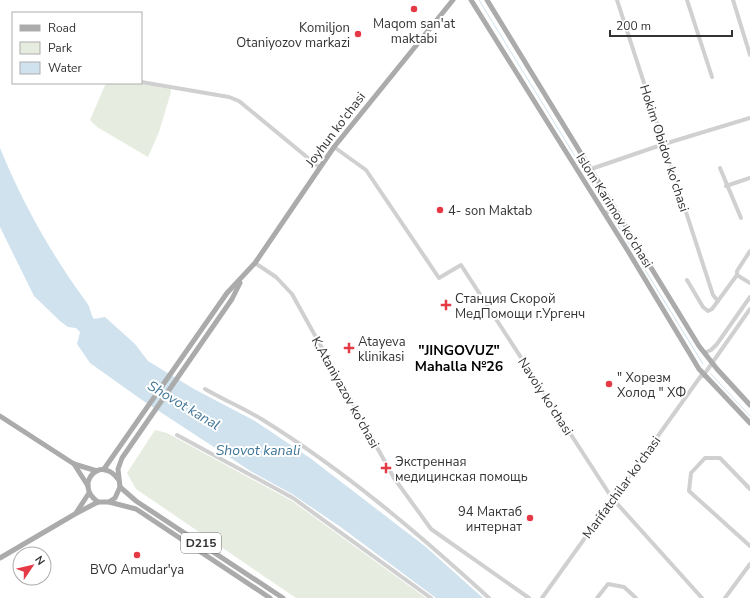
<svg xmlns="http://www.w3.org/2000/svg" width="750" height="598" font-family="'Nunito Sans',sans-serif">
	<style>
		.green { fill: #e6ecdf }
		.water { fill: #cfe2ee }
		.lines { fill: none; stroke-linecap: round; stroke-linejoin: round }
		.stream { stroke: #cfe2ee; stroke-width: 1 }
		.minor { stroke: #d0d0d0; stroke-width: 4 }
		.major { stroke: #ababab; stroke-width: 5 }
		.poi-dot { fill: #e63946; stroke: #fff; stroke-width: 1.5 }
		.labels { text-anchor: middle; stroke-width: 4; stroke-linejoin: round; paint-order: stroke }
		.shield { fill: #fff; stroke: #707070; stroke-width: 1 }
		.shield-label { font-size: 12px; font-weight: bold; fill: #333 }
		.poi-label { font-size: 13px; fill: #333; stroke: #fff; text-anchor: start }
		.street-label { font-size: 13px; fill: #333; stroke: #fff }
		.neighbourhood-label { font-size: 14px; font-weight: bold; fill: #000; stroke: #fff }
		.water-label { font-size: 14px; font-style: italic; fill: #3f7597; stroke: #fff }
	</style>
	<rect width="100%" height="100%" fill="#fff"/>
	<g class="green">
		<polygon points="106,83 135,83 170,89 171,92 159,132 148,157 97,127 90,120"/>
		<polygon points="155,430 167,433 292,501 426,598 296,598 136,489 127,473"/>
	</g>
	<path class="water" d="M0,148c23,56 51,106 87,155 4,5 3,11 7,16l11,-2 30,27 13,17 46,28 61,32 55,37 116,89 57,51h-47l-94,-70 -50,-34 -40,-22 -110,-72 -52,-37 -13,-19 3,-12 -4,-4 -8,-1 -8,-6 -26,-25 -34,-69z"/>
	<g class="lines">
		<g class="stream">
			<polyline points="479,0 608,210"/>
			<polyline points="610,213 703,364"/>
			<polyline points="710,373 750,416"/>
		</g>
		<g class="minor">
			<polyline points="617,0 713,295 718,301"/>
			<polyline points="687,0 712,77"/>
			<polyline points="733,0 750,55"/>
			<polyline points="141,82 229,97 239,101 319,167"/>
			<polyline points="334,147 366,170 439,278 461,265 612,498 702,598"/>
			<polyline points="720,168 741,218"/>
			<polyline points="591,169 664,144 750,118"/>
			<polyline points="726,186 750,178"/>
			<polyline points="605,214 615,207"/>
			<polyline points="255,263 276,277 292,294 394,478 431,529 529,598"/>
			<polyline points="737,275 737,271 750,251"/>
			<polyline points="687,280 703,307 708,311 712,309 737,275 750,283"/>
			<polyline points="704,353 711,350 717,344 750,297"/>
			<polyline points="703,376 750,309"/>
			<path d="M205,389c19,11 40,20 58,31 82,51 156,114 226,178"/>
			<polyline points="177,435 293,498 431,598"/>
			<polyline points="750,489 720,458 705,458 691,473 689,491 750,546"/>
			<polyline points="542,598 703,373"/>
			<polyline points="597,598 608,584 624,587 636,598"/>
			<polyline points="725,598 750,564"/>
		</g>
		<g class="major">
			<polyline points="471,0 628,251 699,369 750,423"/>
			<polyline points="487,0 699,346 717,369 750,405"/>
			<polyline points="0,416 74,464 97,471"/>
			<polyline points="74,464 88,486"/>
			<polyline points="104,469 227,293 255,263 334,147 453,0"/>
			<polyline points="120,487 136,501 283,598"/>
			<path d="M98,502c-25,-17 2,-48 20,-23"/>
			<polyline points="109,502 136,509 270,598"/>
			<polyline points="76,513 89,493"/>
			<polyline points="0,558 75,514 98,502 109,502 115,498 120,487 118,469 122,458 232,299 240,283"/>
		</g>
	</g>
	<g class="poi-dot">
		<circle cx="414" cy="9" r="4"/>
		<circle cx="358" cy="34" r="4"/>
		<circle cx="440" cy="210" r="4"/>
		<path d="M444 299h4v4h4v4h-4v4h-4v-4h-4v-4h4z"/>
		<path d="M347 342h4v4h4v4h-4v4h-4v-4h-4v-4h4z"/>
		<circle cx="609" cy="384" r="4"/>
		<path d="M384 462h4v4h4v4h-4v4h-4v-4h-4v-4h4z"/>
		<circle cx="530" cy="518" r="4"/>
		<circle cx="137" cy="555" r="4"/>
	</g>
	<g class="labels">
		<rect class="shield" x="181" y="533" width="40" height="20" rx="3"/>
		<g class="shield-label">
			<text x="201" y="547">D215</text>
		</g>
		<g class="poi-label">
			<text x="414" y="28" text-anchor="middle">Maqom san'at<tspan x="414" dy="15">maktabi</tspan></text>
			<text x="350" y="32" text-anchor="end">Komiljon<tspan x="350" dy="15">Otaniyozov markazi</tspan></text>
			<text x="448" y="215">4- son Maktab</text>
			<text x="455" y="303">Станция Скорой<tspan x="455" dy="15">МедПомощи г.Ургенч</tspan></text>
			<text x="358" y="346">Atayeva<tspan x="358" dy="15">klinikasi</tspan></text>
			<text x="617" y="382">" Хорезм<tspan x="617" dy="15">Холод " ХФ</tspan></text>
			<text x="395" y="466">Экстренная<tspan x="395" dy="15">медицинская помощь</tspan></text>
			<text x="522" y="516" text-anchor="end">94 Мактаб<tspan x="522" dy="15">интернат</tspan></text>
			<text x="137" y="574" text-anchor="middle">BVO Amudar'ya</text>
		</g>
		<g class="street-label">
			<text transform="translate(335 129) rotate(-53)" y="5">Joyhun ko'chasi</text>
			<text transform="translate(665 148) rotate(72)" y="5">Hokim Obidov ko'chasi</text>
			<text transform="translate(615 210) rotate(58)" y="5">Islom Karimov ko'chasi</text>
			<text transform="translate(346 392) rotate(61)" y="5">K.Ataniyazov ko'chasi</text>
			<text transform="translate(546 396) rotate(57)" y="5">Navoiy ko'chasi</text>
			<text transform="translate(621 487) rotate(-54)" y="5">Marifatchilar ko'chasi</text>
		</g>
		<g class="neighbourhood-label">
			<text x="459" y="355">"JINGOVUZ"<tspan x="459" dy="16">Mahalla №26</tspan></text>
		</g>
		<g class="water-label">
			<text transform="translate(184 405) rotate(31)" y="5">Shovot kanal</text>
			<text x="258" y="455">Shovot kanali</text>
		</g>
	</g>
	<rect x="12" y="12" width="130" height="72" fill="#ffffff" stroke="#adadad"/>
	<rect x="20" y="25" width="20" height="6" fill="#ababab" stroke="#adadad"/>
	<text x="48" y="32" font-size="12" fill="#333333">Road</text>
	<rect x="20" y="42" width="20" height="12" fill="#e6ecdf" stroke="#adadad"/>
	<text x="48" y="52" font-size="12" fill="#333333">Park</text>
	<rect x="20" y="62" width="20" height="12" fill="#cfe2ee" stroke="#adadad"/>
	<text x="48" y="72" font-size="12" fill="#333333">Water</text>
	<g transform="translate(32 566) rotate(55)"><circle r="19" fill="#ffffff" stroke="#adadad"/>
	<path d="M0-3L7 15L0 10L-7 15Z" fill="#e63946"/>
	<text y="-6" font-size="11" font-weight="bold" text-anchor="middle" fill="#333333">N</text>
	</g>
	<path d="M610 30v6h122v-6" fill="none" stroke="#333333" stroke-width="2"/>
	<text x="616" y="30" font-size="12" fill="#333333" stroke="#ffffff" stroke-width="3" paint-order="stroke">200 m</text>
</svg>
